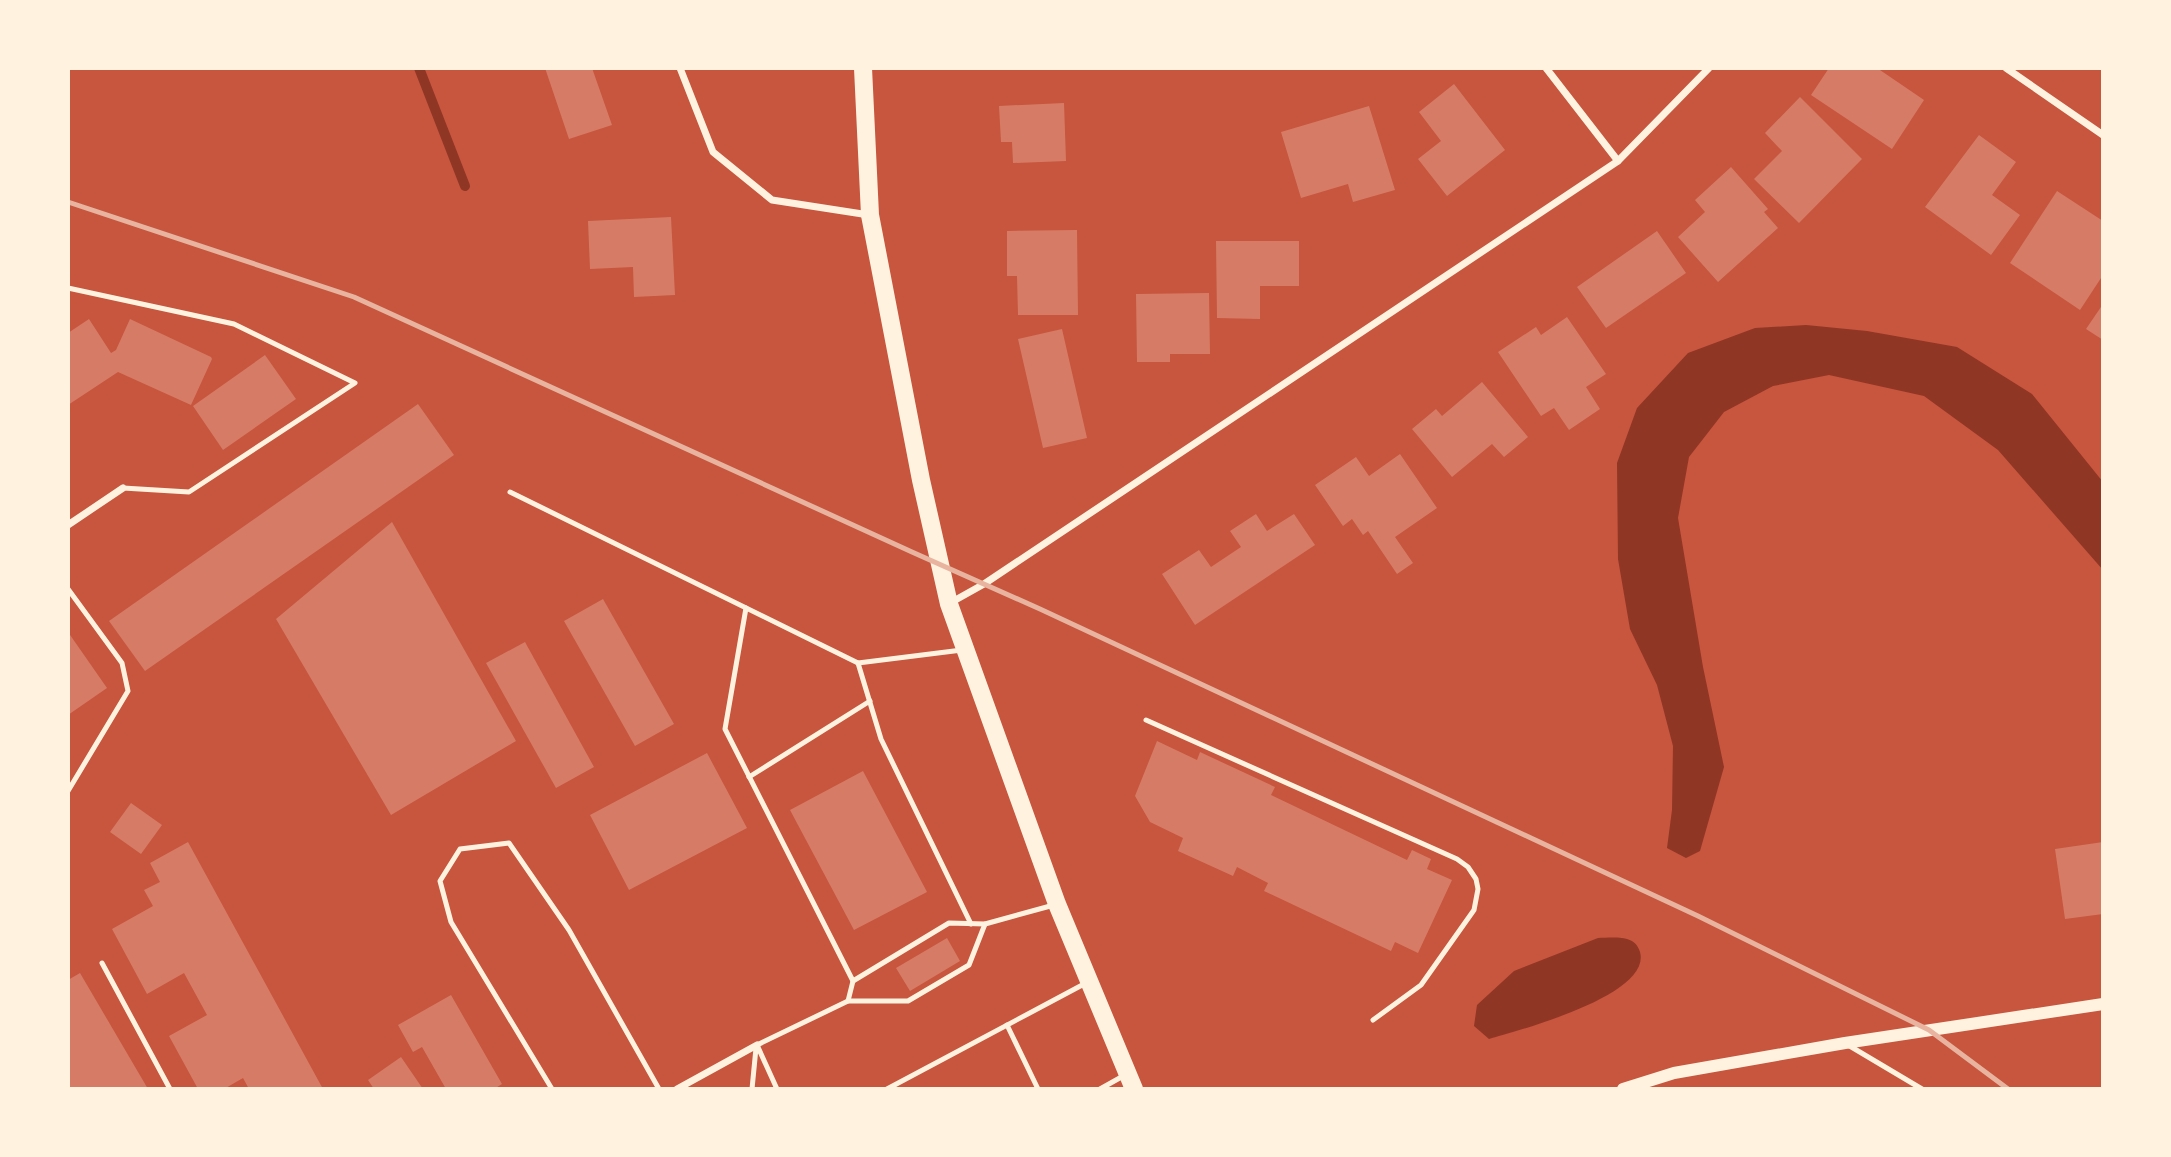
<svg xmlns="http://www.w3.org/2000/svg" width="2171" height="1157" font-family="Figtree,sans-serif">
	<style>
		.water { fill: #8f3625 }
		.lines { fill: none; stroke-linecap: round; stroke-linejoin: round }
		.stream { stroke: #8f3625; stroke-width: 10 }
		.building { fill: #d67c66 }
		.service { stroke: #fff3e0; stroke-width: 5 }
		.minor { stroke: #fff3e0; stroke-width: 7 }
		.tertiary { stroke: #fff3e0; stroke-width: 12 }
		.primary { stroke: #fff3e0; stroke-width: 18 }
		.rail { stroke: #e9b49f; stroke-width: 5 }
	</style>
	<rect width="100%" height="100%" fill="#c8553d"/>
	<g class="water">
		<polygon points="1806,325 1867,331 1957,347 2032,394 2103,482 2103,570 1998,450 1924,396 1829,375 1773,386 1724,412 1689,457 1678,518 1703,667 1724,767 1700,851 1686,858 1667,848 1672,810 1673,746 1657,685 1630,629 1618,559 1617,463 1637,408 1688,353 1755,328"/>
		<path d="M1598,938c15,0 37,-4 42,14 12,43 -120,78 -151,87l-15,-13 3,-21 37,-34z"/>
	</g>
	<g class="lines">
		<polyline class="stream" points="419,68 465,186"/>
	</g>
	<g class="building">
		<polygon points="545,68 592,68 612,125 569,139"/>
		<polygon points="1829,68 1877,68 1924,100 1892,149 1811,95"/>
		<polygon points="1454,84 1505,150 1447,196 1418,159 1441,141 1419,112"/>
		<polygon points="1800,97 1862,159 1799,223 1754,179 1782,151 1765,133"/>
		<polygon points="1064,103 1066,161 1013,163 1012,142 1001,142 999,106"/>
		<polygon points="1369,106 1395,190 1353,202 1348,184 1301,198 1281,132"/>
		<polygon points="1979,135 2016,162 1992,195 2020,215 1991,255 1925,207"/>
		<polygon points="1731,167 1768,209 1764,212 1778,228 1718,282 1678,237 1705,212 1695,200"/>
		<polygon points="2057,191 2103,221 2103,275 2080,310 2010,263"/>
		<polygon points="671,217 675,295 634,297 633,267 590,269 588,221"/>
		<polygon points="1077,230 1078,315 1018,315 1017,276 1007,276 1007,231"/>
		<polygon points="1657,231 1686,273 1606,328 1577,287"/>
		<polygon points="1216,241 1299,241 1299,286 1260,286 1260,319 1217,318"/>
		<polygon points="1209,293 1210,354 1170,354 1170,362 1137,362 1136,294"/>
		<polygon points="2103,304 2103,340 2086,329"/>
		<polygon points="1567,317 1606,374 1586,387 1600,409 1569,430 1554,408 1541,416 1498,352 1536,327 1541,335"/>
		<polygon points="89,319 111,353 116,350 130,319 211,357 212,359 191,405 118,372 68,405 68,333"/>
		<polygon points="1062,329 1087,438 1043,448 1018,339"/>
		<polygon points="265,355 296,399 223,450 193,406"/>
		<polygon points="1482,382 1528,437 1504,457 1492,444 1452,477 1412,429 1436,409 1442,416"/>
		<polygon points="418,404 454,455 145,671 109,621"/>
		<polygon points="1400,454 1437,508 1395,537 1413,563 1397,574 1368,531 1363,535 1352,519 1343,526 1315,485 1356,457 1369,476"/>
		<polygon points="1256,514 1267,531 1294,514 1315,545 1195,625 1162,574 1199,550 1211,567 1241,547 1230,531"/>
		<polygon points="392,522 516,741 391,815 276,619"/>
		<polygon points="603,599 674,724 635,746 564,621"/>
		<polygon points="68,632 107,688 68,715"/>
		<polygon points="525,642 594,767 556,788 486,663"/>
		<polygon points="1157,741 1197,760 1200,752 1275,787 1271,795 1407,860 1412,850 1431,859 1427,869 1452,880 1418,953 1395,942 1391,951 1264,891 1268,883 1237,867 1233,876 1178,851 1183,838 1150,822 1135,796"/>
		<polygon points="707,753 747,828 629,890 590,815"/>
		<polygon points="863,771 927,892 854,930 790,810"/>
		<polygon points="131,803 162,825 141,854 110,832"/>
		<polygon points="188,842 323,1089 249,1089 243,1078 224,1089 198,1089 169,1036 207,1015 184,973 147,994 112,929 153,906 144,890 160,882 150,863"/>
		<polygon points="2103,842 2103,914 2065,919 2055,849"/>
		<polygon points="947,938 960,961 910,991 896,968"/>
		<polygon points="80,973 148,1089 68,1089 68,980"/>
		<polygon points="451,995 502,1084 494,1089 446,1089 422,1047 413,1052 398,1025"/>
		<polygon points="401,1057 423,1089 374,1089 368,1080"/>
	</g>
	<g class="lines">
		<g class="service">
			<polyline points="68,288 234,324 355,383 189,492 123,488"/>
			<polyline points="510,492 858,663 962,650"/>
			<polyline points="68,589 122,663 128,691 68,791"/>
			<polyline points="746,608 725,729 853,981 949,923 985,924 1054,905"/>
			<polyline points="858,663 881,739 971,924"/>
			<polyline points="1146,720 1457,859 1468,867 1476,879 1478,889 1474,910 1421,985 1373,1020"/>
			<polyline points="749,777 870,701"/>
			<polyline points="102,963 170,1089"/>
			<polyline points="848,1001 853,981"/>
			<polyline points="1007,1025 1038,1089"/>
			<polyline points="757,1045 848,1001 908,1001 969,965 985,924"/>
			<polyline points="757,1045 777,1089"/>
			<polyline points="1848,1045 1922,1089"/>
			<polyline points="552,1089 451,922 440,881 460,849 509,843 569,930 659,1089"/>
			<polyline points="752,1089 756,1048"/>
			<polyline points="887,1089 1086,983"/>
			<polyline points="1100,1089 1125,1075"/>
		</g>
		<g class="minor">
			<polyline points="680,68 713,152 772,200 869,215"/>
			<polyline points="1546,68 1618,161"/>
			<polyline points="2006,68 2103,135"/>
			<polyline points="68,525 123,488"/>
			<polyline points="950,603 984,584 1618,161 1709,68"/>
			<polyline points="677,1089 757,1045"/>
		</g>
		<polyline class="tertiary" points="1623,1089 1674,1073 1845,1043 2103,1004"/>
		<polyline class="primary" points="863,68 870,215 921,480 949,604 1057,904 1134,1089"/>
		<polyline class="rail" points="68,202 354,297 912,552 1040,609 1698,916 1929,1030 2008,1089"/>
	</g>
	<rect width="2171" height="1157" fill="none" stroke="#fff3e0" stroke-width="140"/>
</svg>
